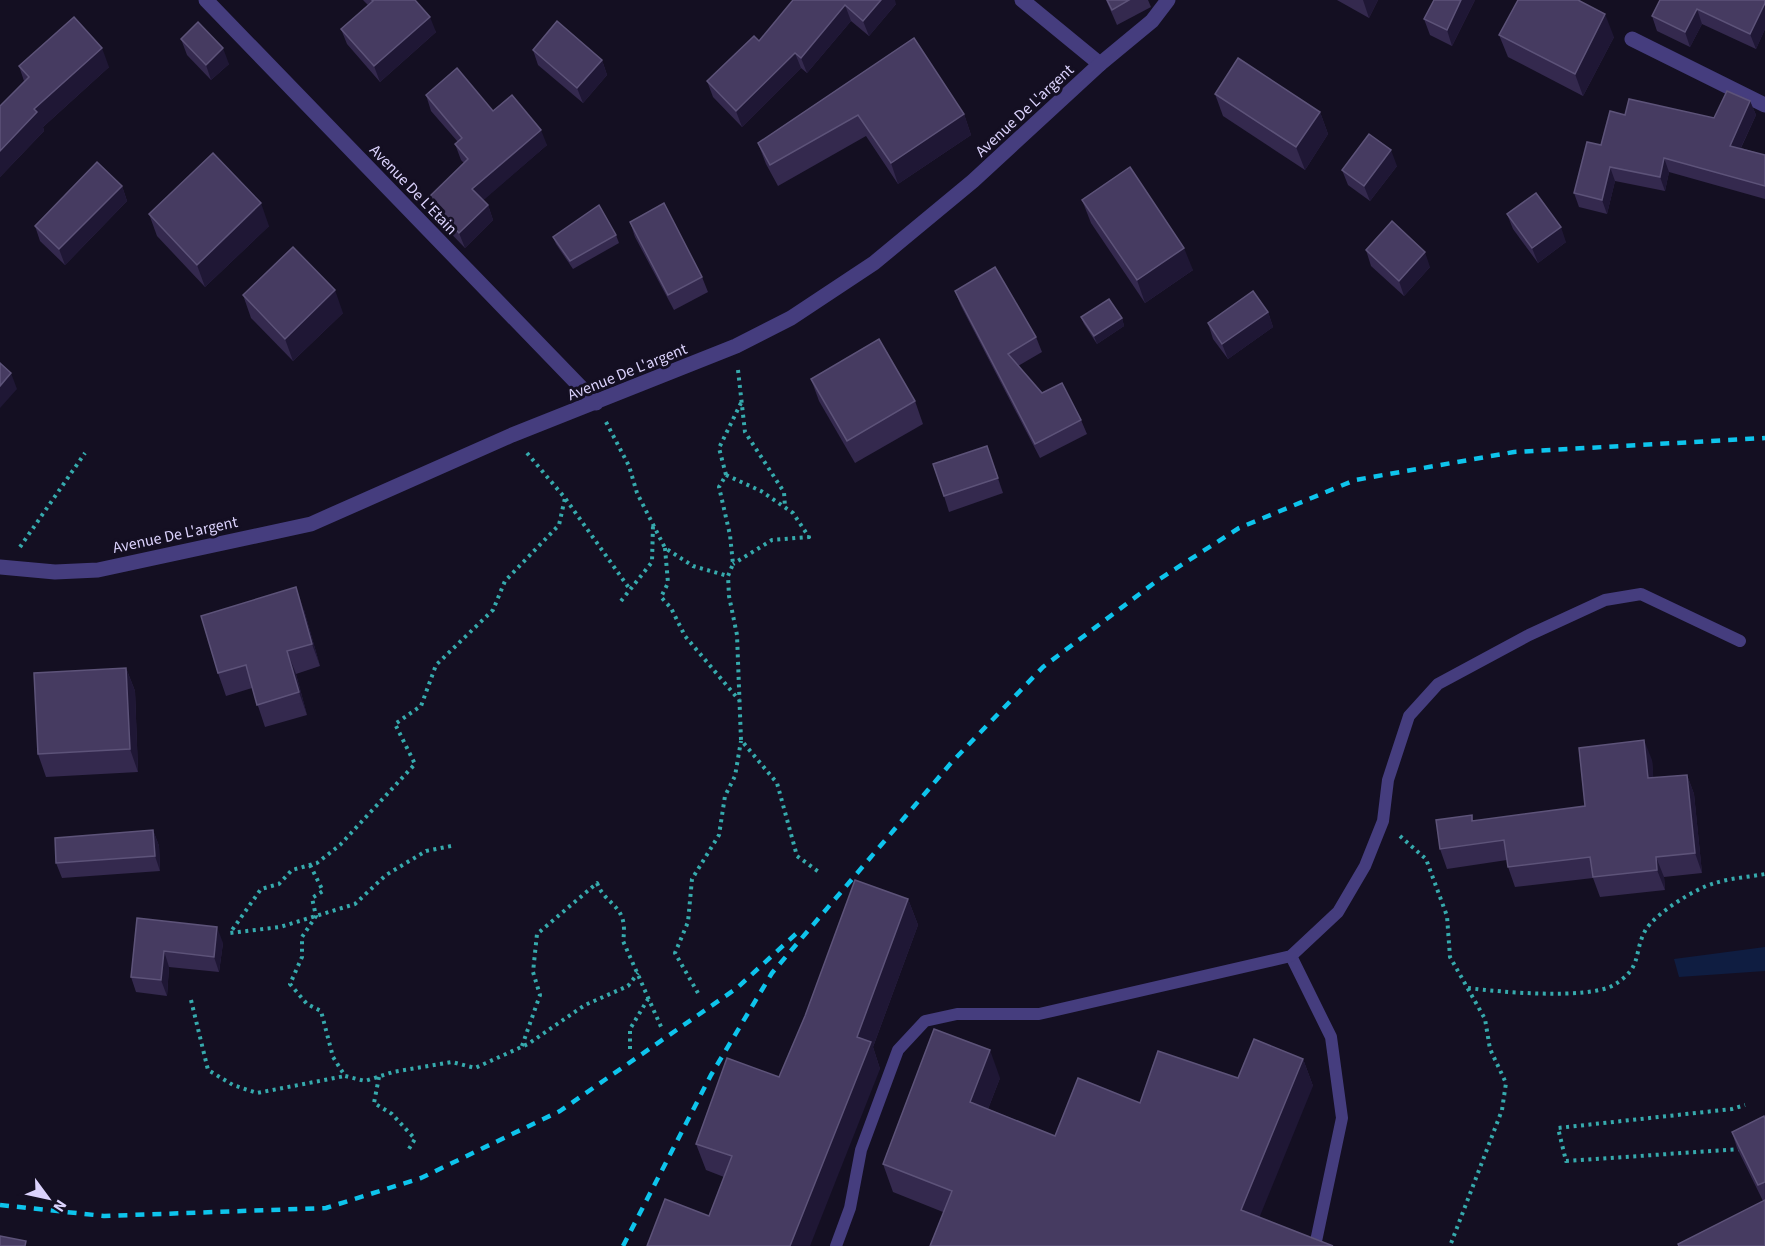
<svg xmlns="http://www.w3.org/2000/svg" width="1765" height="1246" font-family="'Source Sans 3',sans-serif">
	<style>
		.water { fill: #0f1d41 }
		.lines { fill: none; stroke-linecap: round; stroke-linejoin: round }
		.path { stroke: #36aaad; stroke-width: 4; stroke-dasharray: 3 4.5; stroke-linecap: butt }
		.service { stroke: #453d7e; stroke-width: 12 }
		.minor { stroke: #453d7e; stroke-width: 15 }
		.rail { stroke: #0ec4ec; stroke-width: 4.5; stroke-dasharray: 9 8; stroke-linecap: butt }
		.wall { fill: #34294e }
		.shaded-wall { fill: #1f1735 }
		.building { fill: #463b61; stroke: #5d5379; stroke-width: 1.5 }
		.labels { text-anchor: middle; stroke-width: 6; stroke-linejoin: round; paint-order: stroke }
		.street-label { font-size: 16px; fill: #dbd2fc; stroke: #140f22 }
	</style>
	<rect width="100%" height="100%" fill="#140f22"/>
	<polygon class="water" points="1765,947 1765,971 1679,977 1674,959"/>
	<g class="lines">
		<g class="path">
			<polyline points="738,370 745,432 784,492 785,507"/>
			<polyline points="741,403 719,448 726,475 719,487 730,535 733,564 728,576 729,596 737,635 741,740 777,783 797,856 819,872"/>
			<polyline points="606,422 629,466 637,493 665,548 693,566 728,576"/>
			<polyline points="527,453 565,498 629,588"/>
			<polyline points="726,475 761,491 793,513 809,537 772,540 733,564"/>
			<polyline points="20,547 85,453"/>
			<polyline points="665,548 668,583 661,597 671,608 685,636 739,700"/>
			<polyline points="621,601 652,562 653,525"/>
			<polyline points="1400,836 1426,859 1447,916 1450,957 1485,1019 1490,1049 1506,1083 1502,1110 1450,1246"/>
			<polyline points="451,846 426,851 386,875 355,904 280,927 230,933 261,889 279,884 292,870 317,863 340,845 415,764 395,724 421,706 436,665 493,610 505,581 559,525 565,498"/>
			<polyline points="310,865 323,891 312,898 316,916 302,937 302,957 290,984 307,1004 321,1011 333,1057 345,1076 365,1081 393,1072 452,1062 475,1068 528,1044 585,1005 628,986 638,973"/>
			<path d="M1468,988c32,4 119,12 146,-3 29,-18 19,-31 31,-54 9,-17 51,-43 70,-48 16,-5 34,-6 50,-9"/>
			<polyline points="698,993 675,953 688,922 692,879 719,835 725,796 735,776 741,741"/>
			<polyline points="191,1000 208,1070 233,1085 257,1093 345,1076"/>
			<path d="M522,1046l18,-51 -7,-23 4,-38 60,-51c9,24 32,21 26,58l39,88"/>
			<polyline points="630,1049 630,1029 648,999"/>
			<polyline points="379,1077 374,1103 392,1114 415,1139 407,1152"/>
			<polyline points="1741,1149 1566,1161 1558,1128 1732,1109 1745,1105"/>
		</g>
		<g class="service">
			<polyline points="1291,956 1331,1037 1342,1118 1315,1246"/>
			<polyline points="836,1246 850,1208 861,1150 898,1050 925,1021 957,1014 1039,1014 1291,956 1338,912 1365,866 1383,821 1388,780 1409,716 1438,684 1529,635 1605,600 1641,594 1740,641"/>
		</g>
		<g class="minor">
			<polyline points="206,0 596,403"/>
			<polyline points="1022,0 1100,64"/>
			<polyline points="1632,39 1765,105"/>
			<polyline points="0,567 55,572 98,570 311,524 512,435 736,346 791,318 874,263 973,181 1100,64 1152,21 1168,0"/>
		</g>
		<g class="rail">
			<polyline points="0,1205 104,1216 326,1208 421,1178 560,1111 737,988 799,931"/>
			<polyline points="623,1246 711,1075 772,973 951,763 1043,667 1158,580 1239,528 1355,480 1514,452 1765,438"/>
		</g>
	</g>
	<g class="wall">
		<polygon points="363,0 415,0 436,32 380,82 347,44 341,29 368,5"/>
		<polygon points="793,0 896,4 869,36 851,21 807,73 801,68 742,127 713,97 707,81 759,41"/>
		<polygon points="1106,0 1148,0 1151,7 1117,25"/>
		<polygon points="1337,0 1378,0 1369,18"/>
		<polygon points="1475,0 1452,46 1430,35 1424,19"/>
		<polygon points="1765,0 1765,29 1756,49 1702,24 1690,47 1657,31 1652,16"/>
		<polygon points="1499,35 1614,37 1583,96 1508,57"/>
		<polygon points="914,38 964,114 971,135 898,184 866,136 778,186 766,164 758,143"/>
		<polygon points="181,39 229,64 211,80 187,55"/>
		<polygon points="533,50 602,60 607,75 583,103 538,65"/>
		<polygon points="19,66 109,67 43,127 44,131 0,177 0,106 24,81"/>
		<polygon points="1215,94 1320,112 1328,134 1305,170 1223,116"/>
		<polygon points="426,95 493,111 547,145 483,200 488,205 493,220 465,248 433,215 427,199 464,163 461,160 455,144 458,142 431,111"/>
		<polygon points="1750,101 1756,115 1741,148 1765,155 1765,199 1669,172 1665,191 1615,181 1607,214 1579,207 1574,193 1601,145 1625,115 1714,118"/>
		<polygon points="1397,166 1370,201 1348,185 1342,170"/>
		<polygon points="122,186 127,201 65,265 40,241 35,226"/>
		<polygon points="1082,200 1193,270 1145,303 1091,223"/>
		<polygon points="149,214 269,226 205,287 157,236"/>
		<polygon points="1507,214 1566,242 1538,263 1513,229"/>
		<polygon points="630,222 702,277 708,292 674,310 635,237"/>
		<polygon points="616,235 619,243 573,269 556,244 553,237"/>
		<polygon points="1366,250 1430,267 1404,296 1371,266"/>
		<polygon points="955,291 1036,337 1042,352 1018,366 1042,393 1081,420 1087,434 1040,458 961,306"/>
		<polygon points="243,295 343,313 293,361 251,318"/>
		<polygon points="1268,312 1273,327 1228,359 1213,339 1208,323"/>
		<polygon points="1081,317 1122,318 1124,326 1097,344 1084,324"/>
		<polygon points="811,379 915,401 923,424 855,463 819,401"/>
		<polygon points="987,446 1003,493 949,512 944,496"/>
		<polygon points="304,610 320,666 296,674 307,715 265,727 252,688 226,696 218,673"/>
		<polygon points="126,668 135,691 138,772 46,777 38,754"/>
		<polygon points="1652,760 1653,778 1687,775 1694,794 1702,873 1664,877 1665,890 1600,897 1593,878 1515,887 1508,867 1507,860 1447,869 1440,849 1472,815 1473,821 1585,806"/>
		<polygon points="153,830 159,846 160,871 62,878 56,863"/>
		<polygon points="908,899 918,925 873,1047 880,1069 709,1216 724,1177 706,1170 696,1144 779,1077"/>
		<polygon points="137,918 223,943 219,972 169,967 167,996 136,992 131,977"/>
		<polygon points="1303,1059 1313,1086 943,1212 893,1192 883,1164 1000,1078 988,1109 1055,1136 1140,1103 1238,1078"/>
		<polygon points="1765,1119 1765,1246 1763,1201 1737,1148 1732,1132"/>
	</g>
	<g class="shaded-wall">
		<polygon points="881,0 895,0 896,4 869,36 863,21"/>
		<polygon points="1363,0 1378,0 1369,18"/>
		<polygon points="1461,0 1475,0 1452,46 1447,30"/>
		<polygon points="1765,3 1765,29 1756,49 1750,34"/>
		<polygon points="845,5 851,21 807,73 801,58"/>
		<polygon points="1697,9 1702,24 1690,47 1685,32"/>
		<polygon points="1605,14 1614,37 1583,96 1575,74"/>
		<polygon points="430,17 436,32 380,82 374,66"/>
		<polygon points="102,48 109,67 43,127 44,131 0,177 0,151 34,109"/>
		<polygon points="223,48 229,64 211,80 206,65"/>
		<polygon points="795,53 801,68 742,127 736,111"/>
		<polygon points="602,60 607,75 583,103 577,88"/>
		<polygon points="1750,101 1756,115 1735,160 1730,146"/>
		<polygon points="1320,112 1328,134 1305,170 1296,147"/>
		<polygon points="964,114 971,135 898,184 891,163"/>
		<polygon points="541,130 547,145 478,205 472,189"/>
		<polygon points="1391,150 1397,166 1370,201 1364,186"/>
		<polygon points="1664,158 1669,172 1665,191 1660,177"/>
		<polygon points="1610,167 1615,181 1607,214 1602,200"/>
		<polygon points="122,186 127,201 65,265 59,249"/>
		<polygon points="261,203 269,226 205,287 197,265"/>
		<polygon points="488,205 493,220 465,248 459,233"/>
		<polygon points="1561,227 1566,242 1538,263 1532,248"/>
		<polygon points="1184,248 1193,270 1145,303 1137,280"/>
		<polygon points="1425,252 1430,267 1404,296 1399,281"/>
		<polygon points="335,290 343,313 293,361 285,339"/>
		<polygon points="1268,312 1273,327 1228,359 1222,344"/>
		<polygon points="1122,318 1124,326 1097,344 1094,336"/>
		<polygon points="11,373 17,389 0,408 0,386"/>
		<polygon points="296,587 304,610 320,666 312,644"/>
		<polygon points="287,651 296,674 307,715 299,692"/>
		<polygon points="126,668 135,691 138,772 130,749"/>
		<polygon points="1644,740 1652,760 1655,798 1648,778"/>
		<polygon points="1687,775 1694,794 1702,873 1695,853"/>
		<polygon points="153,830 159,846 160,871 155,856"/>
		<polygon points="1656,857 1664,877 1665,890 1657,870"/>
		<polygon points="908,899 918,925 873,1047 880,1069 810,1246 790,1246 857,1037"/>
		<polygon points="217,927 223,943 219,972 214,957"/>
		<polygon points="164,951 169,967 167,996 161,980"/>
		<polygon points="990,1050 1000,1078 980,1130 970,1102"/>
		<polygon points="1303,1059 1313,1086 1251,1238 1241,1210"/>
	</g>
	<g class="building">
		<polygon points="372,0 415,0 430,17 374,66 341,29 373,1"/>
		<polygon points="793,0 881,0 863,21 845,5 801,58 795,53 736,111 707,81 754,36 759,41"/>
		<polygon points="1107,0 1129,0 1112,10"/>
		<polygon points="1434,0 1461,0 1447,30 1424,19"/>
		<polygon points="1518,0 1578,0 1605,14 1575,74 1499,35"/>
		<polygon points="1660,0 1765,0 1765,3 1750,34 1697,9 1685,32 1652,16"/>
		<polygon points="74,17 102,48 34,109 37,112 0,151 0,106 29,77 19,66"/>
		<polygon points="557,21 602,60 577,88 533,50"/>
		<polygon points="198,22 223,48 206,65 181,39"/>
		<polygon points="914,38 964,114 891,163 858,115 770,165 758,143"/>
		<polygon points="1238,58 1320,112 1296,147 1215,94"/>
		<polygon points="457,68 493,111 512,95 541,130 472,189 488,205 459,233 427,199 468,159 455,144 462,138 426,95"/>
		<polygon points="1727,91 1750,101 1730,146 1765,155 1765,186 1664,158 1660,177 1610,167 1602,200 1574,193 1587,142 1601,145 1610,111 1625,115 1629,99 1714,118"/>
		<polygon points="1369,134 1391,150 1364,186 1342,170"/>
		<polygon points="213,153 261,203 197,265 149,214"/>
		<polygon points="97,162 122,186 59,249 35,226"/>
		<polygon points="1130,167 1184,248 1137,280 1082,200"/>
		<polygon points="1536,193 1561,227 1532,248 1507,214"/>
		<polygon points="664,203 702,277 668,295 630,222"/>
		<polygon points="599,205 616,235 570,261 553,237"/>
		<polygon points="1392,221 1425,252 1399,281 1366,250"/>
		<polygon points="293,247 335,290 285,339 243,295"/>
		<polygon points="995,267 1036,337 1008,354 1042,393 1062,383 1081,420 1035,444 955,291"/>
		<polygon points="1253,291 1268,312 1222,344 1208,323"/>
		<polygon points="1109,299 1122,318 1094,336 1081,317"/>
		<polygon points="879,339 915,401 847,441 811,379"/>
		<polygon points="0,363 11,373 0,386"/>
		<polygon points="987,446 998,478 944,496 933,464"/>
		<polygon points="296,587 312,644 287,651 299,692 257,705 246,665 218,673 201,616"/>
		<polygon points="126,668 130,749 38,754 34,673"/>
		<polygon points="1644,740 1648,778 1687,775 1695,853 1656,857 1657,870 1593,877 1590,857 1508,867 1504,840 1440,849 1436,820 1472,815 1472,821 1585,806 1579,748"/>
		<polygon points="153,830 155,856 56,863 55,838"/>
		<polygon points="855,880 908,899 857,1037 871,1042 790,1246 647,1246 665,1199 709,1216 732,1156 696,1144 727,1058 779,1077 805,1016"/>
		<polygon points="137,918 217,927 214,957 164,951 161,980 131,977"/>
		<polygon points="934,1029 990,1050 970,1102 1055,1136 1078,1078 1140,1103 1158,1051 1238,1078 1254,1039 1303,1059 1241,1210 1333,1246 930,1246 952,1191 883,1164"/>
		<polygon points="1764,1116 1765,1119 1765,1182 1758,1185 1732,1132"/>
		<polygon points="1765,1200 1765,1246 1679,1246 1678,1244"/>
		<polygon points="0,1236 26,1241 25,1246 0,1246"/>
	</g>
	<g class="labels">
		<g class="street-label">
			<text transform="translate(1024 110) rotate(-43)" y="6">Avenue De L'argent</text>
			<text transform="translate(414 189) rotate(46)" y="6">Avenue De L'Etain</text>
			<text transform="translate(627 371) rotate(-22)" y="6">Avenue De L'argent</text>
			<text transform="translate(175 534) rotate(-12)" y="6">Avenue De L'argent</text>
		</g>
	</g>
	<g transform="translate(48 1198) rotate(123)" stroke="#140f22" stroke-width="4.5" paint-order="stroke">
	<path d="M0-4.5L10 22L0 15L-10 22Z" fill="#dbd2fc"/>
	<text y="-9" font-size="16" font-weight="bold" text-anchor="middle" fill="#dbd2fc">N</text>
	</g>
</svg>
